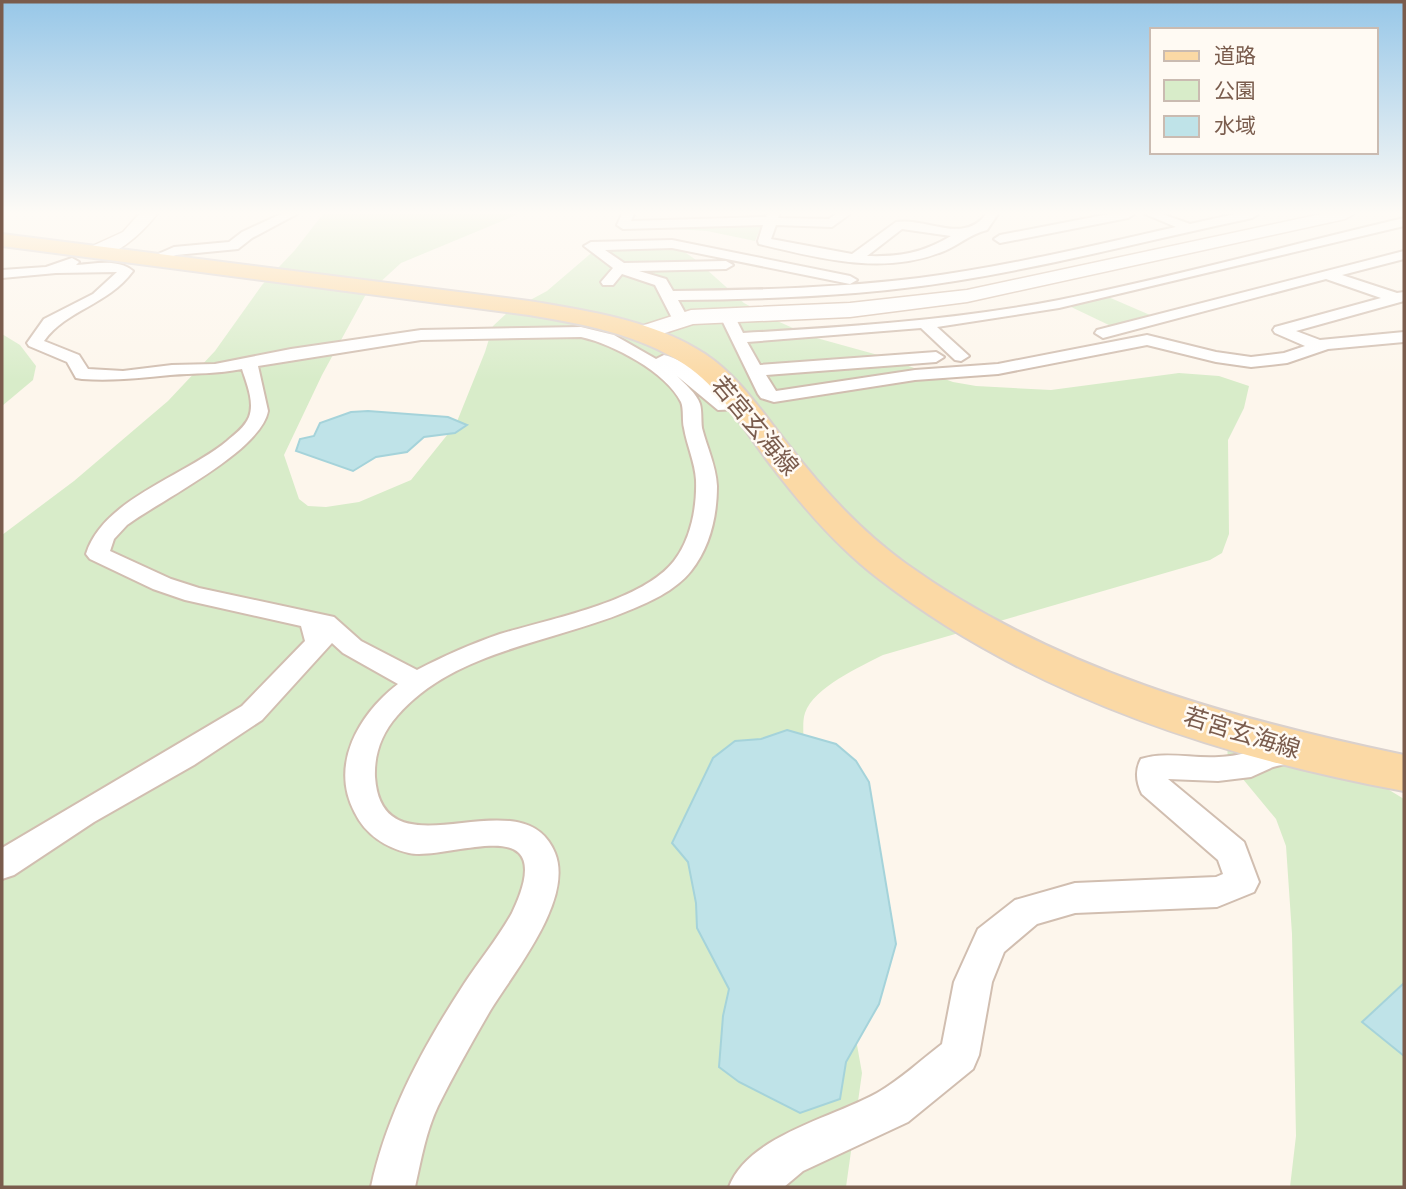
<svg xmlns="http://www.w3.org/2000/svg" width="1406" height="1189" font-family="Roboto,'Noto Sans JP',sans-serif">
	<style>
		.green { fill: #d8ecc9 }
		.water { fill: #bfe3e8; stroke: #a5d3da; stroke-width: 2 }
		.lines { fill: none; stroke-linecap: round; stroke-linejoin: round }
		.street-casing { stroke: #d1beb0; stroke-width: 4 }
		.secondary-casing { stroke: #d6c0b0; stroke-width: 3 }
		.primary-casing { stroke: #dad1cd; stroke-width: 4 }
		.street { fill: #fff; fill-rule: evenodd }
		.secondary { fill: #fff; fill-rule: evenodd }
		.primary { fill: #fbd9a5; fill-rule: evenodd }
		.labels { text-anchor: middle; stroke-width: 5; stroke-linejoin: round; paint-order: stroke }
		.street-label { font-size: 24px; fill: #7a5c4d; stroke: #fffaf3 }
	</style>
	<rect width="100%" height="100%" fill="#fdf6ec"/>
	<g class="green">
		<path d="M323,214h196l-118,49 -36,33 -43,79 -38,80 15,44 9,7 18,1 33,-5 52,-22 45,-56 29,-72 8,-26 15,-14 39,-21 49,-42 51,-9 32,8 17,12 48,43 31,17 38,17 65,18 75,27 23,4 75,4 128,-17 40,3 30,10 -5,22 -16,32 1,94 -7,19 -12,7 -327,95c-23,12 -69,32 -78,58 -3,8 -1,20 -2,28l59,332 -16,114h-844v-652l72,-54 94,-80 47,-50 47,-66 33,-35z"/>
		<polygon points="762,224 755,241 707,231 674,229 672,226"/>
		<polygon points="1106,296 1150,315 1151,316 1113,327 1067,305"/>
		<polygon points="2,334 20,345 36,366 33,380 2,406"/>
		<polygon points="1227,744 1376,782 1404,799 1404,1187 1290,1187 1296,1136 1292,934 1286,846 1276,819 1228,761"/>
	</g>
	<g class="water">
		<polygon points="368,411 448,417 467,425 455,433 424,437 407,452 376,457 353,471 296,451 300,439 314,436 320,423 351,412"/>
		<polygon points="787,730 836,744 856,761 869,782 896,944 879,1004 846,1062 840,1099 800,1113 739,1082 719,1067 723,1016 729,989 697,928 696,903 688,862 672,843 713,758 735,741 761,739"/>
		<polygon points="1404,983 1404,1056 1362,1022"/>
	</g>
	<g class="lines">
		<g class="street-casing">
			<g id="street">
				<polygon points="281,214 297,214 252,238 238,249 176,255 154,263 147,259 174,247 229,242 242,232"/>
				<path d="M622,214h12l-3,7 135,-4 1,-3h12l-1,4 51,1 7,-5h14l-18,13 -56,-2 -5,14 81,15 44,-32c30,-5 68,23 90,-8h12l-11,16c-18,4 -30,17 -48,23 -58,22 -121,5 -180,-9l-1,-3 5,-16 -140,4 -6,-4zM902,229l49,7c-28,17 -52,21 -84,20z"/>
				<polygon points="1109,214 1134,214 1128,218 1000,243 994,239 1000,235"/>
				<path d="M1145,214h17l28,10 45,-10h23l-6,4c-99,21 -197,47 -297,63 -92,15 -185,18 -277,19l11,20 -8,5 -8,-5 -18,-35 -33,-11 -9,11h-10l-2,-3 12,-14 -29,-22 7,-4 81,-2 178,36 7,4 -7,4 -178,-36 -67,2 19,13 102,-2 7,4 -7,4 -87,2 27,8 7,12c82,-1 164,-3 246,-13 86,-11 172,-32 257,-51z"/>
				<path d="M1404,218v8l-345,82 -122,19 32,29 -8,5 -6,-1 -34,-32 -174,14 13,23 176,-13 8,5 -8,5 -170,13 10,16 139,-21 83,-6 149,-29 69,17 35,5 33,-4 21,-7 -30,-13 -2,-3 2,-3 106,-29 -55,-19 -223,59 -8,-5 2,-3 307,-79v8l-62,16 55,18 7,-1v9l-108,30 24,9 84,-8v10l-76,7 -41,14 -36,4 -35,-5 -69,-17 -149,29 -83,6 -141,22 -13,-4 -3,-4 -38,-78 3,-3h10l10,20c105,-6 212,-13 316,-33 115,-23 230,-55 345,-82z"/>
				<path d="M72,258l7,4 -3,3c18,-1 42,-7 57,6 -26,35 -66,38 -89,70l35,14 9,14 35,2 49,-6 43,-1 76,-15 130,-19 160,-3 33,8 42,24 8,-4c25,6 46,29 64,45l12,-1 9,5 -9,5 -22,1 -41,-34c7,7 20,18 23,28 2,7 1,16 2,24 5,20 14,37 15,58 0,30 -7,61 -26,85 -16,20 -43,32 -66,41 -75,31 -172,39 -228,104 -15,17 -23,38 -22,61 7,104 147,-5 180,76 19,47 -42,120 -65,158 -18,31 -36,63 -52,95 -12,25 -17,54 -23,81h-44c16,-74 52,-140 93,-203 16,-24 34,-46 48,-71 7,-15 21,-46 7,-60 -19,-19 -84,6 -110,0 -23,-5 -44,-19 -54,-40 -26,-48 4,-99 43,-129l-55,-31 -11,-10 -70,77 -68,45 -100,57 -80,53 -12,4v-31l240,-142 63,-65 -4,-15 -116,-26 -32,-11 -63,-30 -4,-5c17,-55 99,-78 141,-113 8,-7 18,-14 22,-24 6,-15 -3,-35 -7,-48 -24,5 -47,4 -72,6 -30,3 -57,6 -88,4l-6,-1 -9,-16 -38,-16 -2,-3 17,-24 49,-25 24,-22 -61,1 -54,5v-8l44,-3zM581,337c32,7 85,35 100,65 3,7 1,19 3,26 3,18 11,34 12,52 1,27 -5,59 -22,81 -32,41 -125,58 -174,73 -29,10 -56,22 -83,36l-56,-29 -27,-24 -135,-29 -28,-9 -61,-28 4,-12 13,-14c34,-25 134,-74 141,-114l-10,-45 163,-26z"/>
				<path d="M1294,740l10,3 5,8 -5,8 -31,8 -22,10 -33,4 -50,-2 76,63 15,40 -5,10 -37,15 -142,6 -38,11 -33,28 -12,30 -13,73 -6,14 -65,53 -105,49 -19,16h-55c19,-51 103,-69 148,-94 23,-13 44,-33 65,-49l12,-62 24,-53 37,-29 60,-17 141,-6 7,-3 -5,-14 -76,-66c-6,-12 -7,-24 -1,-35 25,-8 52,0 78,-2 26,-1 49,-12 75,-17z"/>
			</g>
		</g>
		<g class="secondary-casing">
			<g id="secondary">
				<path d="M139,214h18c-14,18 -44,48 -69,42l-2,-4 2,-4 35,-16z"/>
				<polygon points="1321,214 1354,214 1345,219 967,302 850,317 693,324 643,340 635,338 632,333 635,328 691,310 850,303 967,290"/>
			</g>
		</g>
		<g class="primary-casing">
			<path id="primary" d="M2,234l527,67c59,10 124,19 176,53 36,24 58,60 85,93 33,43 71,84 115,116 149,107 322,155 499,192v36c-185,-34 -375,-96 -525,-212 -42,-32 -77,-73 -109,-115 -27,-35 -48,-75 -86,-100 -46,-30 -101,-40 -155,-49l-527,-69z"/>
		</g>
		<use href="#street" class="street"/>
		<use href="#secondary" class="secondary"/>
		<use href="#primary" class="primary"/>
	</g>
	<linearGradient id="sky" x2="0" y2="1"><stop stop-color="#97c7e8"/><stop offset="0.56" stop-color="#fefbf6"/><stop offset="1" stop-color="#fefbf6" stop-opacity="0"/></linearGradient>
	<rect width="1406" height="380" fill="url(#sky)"/>
	<g class="labels">
		<g class="street-label">
			<text transform="translate(755 426) rotate(50)" y="8">若宮玄海線</text>
			<text transform="translate(1242 733) rotate(17)" y="8">若宮玄海線</text>
		</g>
	</g>
	<rect width="1406" height="1189" fill="none" stroke="#7a5c4d" stroke-width="7"/>
	<rect x="1150" y="28" width="228" height="126" fill="#fffaf3" stroke="#cabbb1" stroke-width="2"/>
	<rect x="1164" y="51" width="35" height="10" fill="#fbd9a5" stroke="#cabbb1" stroke-width="2"/>
	<text x="1214" y="63" font-size="21" fill="#7a5c4d">道路</text>
	<rect x="1164" y="80" width="35" height="21" fill="#d8ecc9" stroke="#cabbb1" stroke-width="2"/>
	<text x="1214" y="98" font-size="21" fill="#7a5c4d">公園</text>
	<rect x="1164" y="116" width="35" height="21" fill="#bfe3e8" stroke="#cabbb1" stroke-width="2"/>
	<text x="1214" y="133" font-size="21" fill="#7a5c4d">水域</text>
</svg>
